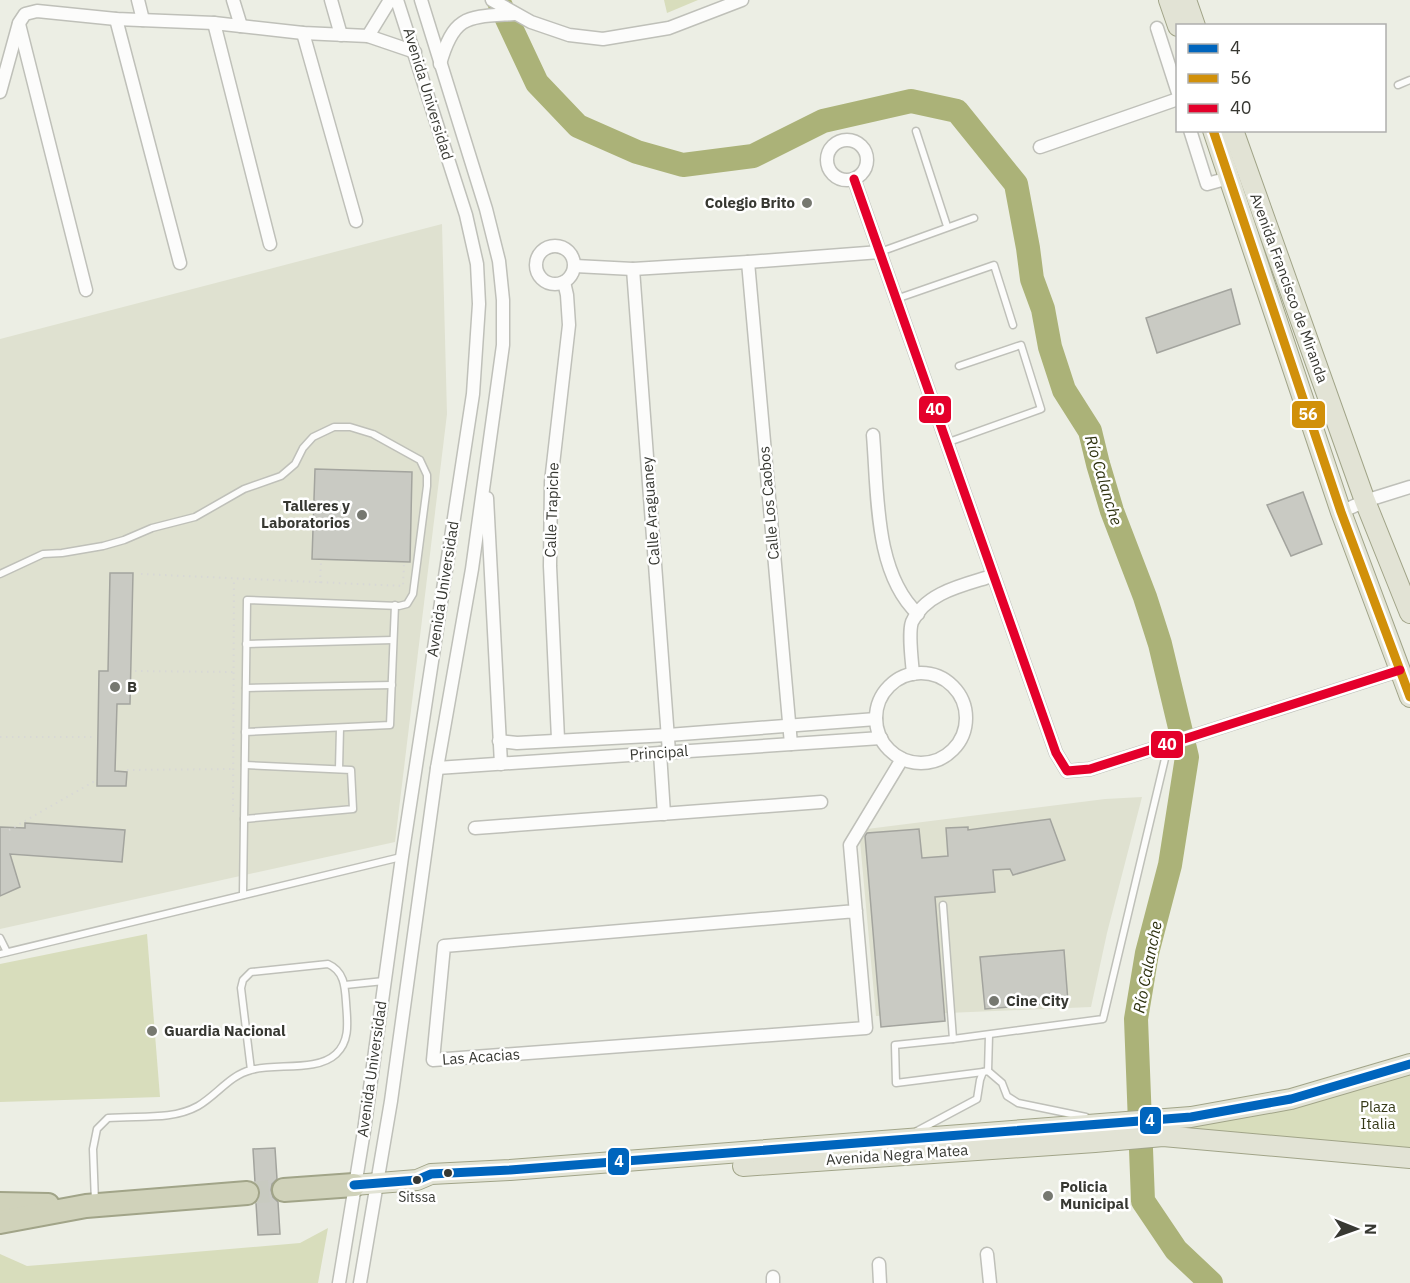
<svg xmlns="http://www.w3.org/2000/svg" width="1410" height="1283" font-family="'IBM Plex Sans',sans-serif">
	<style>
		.built { fill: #dfe1d0 }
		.green { fill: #d8ddbc }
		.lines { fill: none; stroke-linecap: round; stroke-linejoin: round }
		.river { stroke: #abb278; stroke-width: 24 }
		.building { fill: #c9cac3; stroke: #a3a49e; stroke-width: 1.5 }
		.motorway-tunnel { stroke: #c8cac0; stroke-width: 22; stroke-dasharray: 22 11; stroke-linecap: butt }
		.service-casing { stroke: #bfc0b9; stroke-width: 9 }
		.minor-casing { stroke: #bfc0b9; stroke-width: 15 }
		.primary-casing { stroke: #a1a488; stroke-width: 22 }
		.motorway-casing { stroke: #a1a488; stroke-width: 26 }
		.path { stroke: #d8d8d5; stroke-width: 2; stroke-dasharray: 1.5 4.5; stroke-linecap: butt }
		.service { stroke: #fcfcfb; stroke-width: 6 }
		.minor { stroke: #fcfcfb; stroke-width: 12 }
		.primary { stroke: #e2e3d5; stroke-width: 20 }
		.motorway { stroke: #d0d2ba; stroke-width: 22 }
		.bus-1-casing { stroke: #fff; stroke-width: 14 }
		.bus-2-casing { stroke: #fff; stroke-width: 14 }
		.bus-3-casing { stroke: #fff; stroke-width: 14 }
		.bus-1 { stroke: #0065bd; stroke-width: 9 }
		.bus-2 { stroke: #d1900a; stroke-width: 9 }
		.bus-3 { stroke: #e4002b; stroke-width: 9 }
		.poi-dot { fill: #767870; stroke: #fff; stroke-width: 2 }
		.bus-dot { fill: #373832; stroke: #fff; stroke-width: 2 }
		.labels { text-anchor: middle; stroke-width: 5; stroke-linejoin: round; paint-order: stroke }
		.bus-label { font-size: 14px; fill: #373832; stroke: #fff }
		.street-label { font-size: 15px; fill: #373832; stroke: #fff }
		.poi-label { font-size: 15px; font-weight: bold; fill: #373832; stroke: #fff; text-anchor: start }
		.park-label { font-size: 15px; fill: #363a18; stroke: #fff }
		.water-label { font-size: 16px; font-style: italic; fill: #2d310e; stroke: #fff }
		.line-badge { stroke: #fff; stroke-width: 2 }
		.badge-label { font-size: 16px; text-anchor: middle; font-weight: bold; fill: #fff }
	</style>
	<rect width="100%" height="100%" fill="#eceee4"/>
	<g class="built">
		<polygon points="442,224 447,414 395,842 0,929 0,339"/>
		<polygon points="1142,797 1107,933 1091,1007 876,1016 859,830 1105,799"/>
	</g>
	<g class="green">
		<polygon points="664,0 698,0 667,13"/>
		<polygon points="147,934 160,1097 0,1102 0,964"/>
		<polygon points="1410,1074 1410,1149 1184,1129 1198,1118 1310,1103"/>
		<polygon points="328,1228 318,1283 0,1283 0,1254 27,1266 65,1263 300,1243"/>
	</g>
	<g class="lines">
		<polyline class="river" points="498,0 537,83 578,126 637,152 683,165 753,156 823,121 911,101 957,111 1016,184 1028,248 1032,279 1043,309 1050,347 1064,390 1090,431 1098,464 1112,511 1145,597 1160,644 1187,757 1170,865 1147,953 1136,1019 1143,1201 1176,1250 1211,1283"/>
	</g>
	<g class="building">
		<polygon points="1231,289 1240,324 1157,353 1146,318"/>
		<polygon points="315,469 412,472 410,562 312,559"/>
		<polygon points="1303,492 1322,544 1291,556 1267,505"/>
		<polygon points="110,573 133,573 130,704 117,704 115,771 127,772 126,786 97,786 99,671 108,671"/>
		<polygon points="1050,819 1065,860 1013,875 1010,869 993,870 995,892 935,897 945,1021 881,1027 865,836 867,833 919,829 922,858 948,856 946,828 968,827 968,830"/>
		<polygon points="25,823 125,830 122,862 10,854 20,887 0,896 0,827 25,828"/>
		<polygon points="1064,950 1068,1002 985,1009 980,957"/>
		<polygon points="275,1148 277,1179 272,1184 271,1190 273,1197 278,1202 280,1234 258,1235 256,1203 260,1192 258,1186 255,1182 253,1149"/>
	</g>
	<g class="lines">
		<polyline class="motorway-tunnel" points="247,1193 284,1190"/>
		<g class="service-casing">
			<g id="service">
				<polyline points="1398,85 1410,80"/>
				<polyline points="916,131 947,226"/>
				<polyline points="880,252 974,218"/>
				<polyline points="896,299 994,265 1013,325"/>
				<polyline points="946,443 1041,409 1021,345 959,366"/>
				<polyline points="0,574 43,554 62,553 103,546 124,540 152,528 195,517 244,489 281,476 295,464 303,448 313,437 334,427 350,427 373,434 420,460 427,475 427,486 413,594 407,604 399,606 247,600 243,895"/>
				<polyline points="246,644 393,640"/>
				<polyline points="246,688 392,685"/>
				<polyline points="245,732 390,725 395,605"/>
				<polyline points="339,769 340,728"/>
				<polyline points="244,819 353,809 351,770 245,765"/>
				<polyline points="943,905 953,1039"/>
				<polyline points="0,938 7,952"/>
				<polyline points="0,954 401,857"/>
				<polyline points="345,985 384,981"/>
				<polyline points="988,1071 1002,1083 1007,1096 1018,1103 1086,1117"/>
				<polyline points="983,1072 896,1083 895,1045 953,1039 1103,1019 1168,746"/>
				<polyline points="917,1131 977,1099 980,1080 983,1072 988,1071 989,1035"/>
				<path d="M95,1202l-2,-53 4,-20 11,-11c30,-3 63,3 90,-12 19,-11 32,-31 53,-36 25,-7 66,2 85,-16 15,-14 11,-34 10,-52 -1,-16 -2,-31 -18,-38l-77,8 -8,8 -2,8 10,82"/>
			</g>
		</g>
		<g class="minor-casing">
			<g id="minor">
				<polyline points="138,0 143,20"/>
				<polyline points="233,0 241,26"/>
				<polyline points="331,0 341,35"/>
				<polyline points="492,0 531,22 569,35 603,39 669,28 742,0"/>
				<polyline points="116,19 180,263"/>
				<polyline points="214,23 270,244"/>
				<polyline points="19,24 86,290"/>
				<polyline points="1157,28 1178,93"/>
				<polyline points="303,33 356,221"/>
				<polyline points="368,36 390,0"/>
				<path d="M440,64c14,-50 28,-47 74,-50"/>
				<polyline points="0,92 19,23 25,14 37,11 116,19 214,23 303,33 368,36 415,52"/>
				<polyline points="1190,130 1207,184 1229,178"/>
				<circle cx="847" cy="160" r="20"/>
				<polyline points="1040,147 1178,99"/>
				<polyline points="854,179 1056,753 1067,771 1090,769 1400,670"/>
				<circle cx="555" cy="265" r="19"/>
				<polyline points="748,262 791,744"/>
				<polyline points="575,266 633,269 748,262 880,252"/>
				<polyline points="633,269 669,752"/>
				<path d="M873,435c5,58 1,138 45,179"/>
				<polyline points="487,498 501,764"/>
				<polyline points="1341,512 1365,501 1410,487"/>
				<circle cx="921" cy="718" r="45"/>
				<path d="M913,674c-1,-13 -5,-41 -1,-52 14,-30 52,-37 80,-46"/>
				<polyline points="558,739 550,566 551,482 569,325 567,295 564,282"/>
				<polyline points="499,741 517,743 668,735 876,719"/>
				<polyline points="660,753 664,814"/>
				<polyline points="437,768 881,738"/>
				<polyline points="475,828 821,802"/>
				<polyline points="856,911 444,946 433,1060 866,1028 850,845 902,759"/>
				<polyline points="987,1254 990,1283"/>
				<polyline points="879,1264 880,1283"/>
				<polyline points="773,1277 773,1283"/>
				<polyline points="339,1283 364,1131 402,857 473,394 479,304 477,264 466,215 397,0"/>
				<polyline points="360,1283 391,1101 437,768 472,569 503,345 503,300 499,261 486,209 421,0"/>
			</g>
		</g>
		<g class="primary-casing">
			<g id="primary">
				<polyline points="1169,0 1178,26"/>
				<polyline points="1186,0 1195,26"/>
				<polyline points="1213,130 1341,512 1410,697"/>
				<polyline points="1233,130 1365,501 1410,613"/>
				<polyline points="743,1166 1095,1142 1163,1136 1410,1158"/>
				<polyline points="354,1185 417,1180 431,1174 510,1170 1191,1117 1291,1099 1410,1064"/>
			</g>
		</g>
		<g class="motorway-casing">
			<g id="motorway">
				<polyline points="284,1190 354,1185"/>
				<polyline points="0,1204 48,1205"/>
				<polyline points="0,1222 86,1206 247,1193"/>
			</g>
		</g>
		<g class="path">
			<polyline points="141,574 403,586 404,565"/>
			<polyline points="320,583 321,563"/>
			<polyline points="135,671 234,672"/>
			<polyline points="0,737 94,737"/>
			<polyline points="127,770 233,769"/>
			<polyline points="233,812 234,579"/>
			<polyline points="9,830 95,781"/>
		</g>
		<use href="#service" class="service"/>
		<use href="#minor" class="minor"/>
		<use href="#primary" class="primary"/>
		<use href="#motorway" class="motorway"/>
		<g class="bus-1-casing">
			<polyline id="bus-1" points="354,1185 417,1180 431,1174 510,1170 1191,1117 1291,1099 1410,1064"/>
		</g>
		<g class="bus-2-casing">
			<polyline id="bus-2" points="1213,130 1341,512 1410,697"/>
		</g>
		<g class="bus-3-casing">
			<polyline id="bus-3" points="854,179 1056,753 1067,771 1090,769 1400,670"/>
		</g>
		<use href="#bus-1" class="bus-1"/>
		<use href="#bus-2" class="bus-2"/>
		<use href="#bus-3" class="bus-3"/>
	</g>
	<g class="poi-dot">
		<circle cx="807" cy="203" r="6"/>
		<circle cx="362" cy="515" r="6"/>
		<circle cx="115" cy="687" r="6"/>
		<circle cx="994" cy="1001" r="6"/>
		<circle cx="152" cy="1031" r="6"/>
		<circle cx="1048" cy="1196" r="6"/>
	</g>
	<g class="bus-dot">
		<circle cx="448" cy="1173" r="5"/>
		<circle cx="417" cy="1180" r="5"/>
	</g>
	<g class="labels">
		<g class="bus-label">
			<text x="417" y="1202">Sitssa</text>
		</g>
		<g class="street-label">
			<text transform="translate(428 94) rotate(73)" y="5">Avenida Universidad</text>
			<text transform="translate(1289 288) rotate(70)" y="5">Avenida Francisco de Miranda</text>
			<text transform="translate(769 503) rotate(-95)" y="5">Calle Los Caobos</text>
			<text transform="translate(552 510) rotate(-88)" y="5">Calle Trapiche</text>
			<text transform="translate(651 511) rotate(-94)" y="5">Calle Araguaney</text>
			<text transform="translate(443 589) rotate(-81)" y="5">Avenida Universidad</text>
			<text transform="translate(659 753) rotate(-4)" y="5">Principal</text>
			<text transform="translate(481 1057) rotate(-4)" y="5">Las Acacias</text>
			<text transform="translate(372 1069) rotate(-82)" y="5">Avenida Universidad</text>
			<text transform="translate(897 1155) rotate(-4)" y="5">Avenida Negra Matea</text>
		</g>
		<g class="poi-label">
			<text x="795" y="208" text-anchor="end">Colegio Brito</text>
			<text x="350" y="511" text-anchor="end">Talleres y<tspan x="350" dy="17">Laboratorios</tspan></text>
			<text x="127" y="692">B</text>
			<text x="1006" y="1006">Cine City</text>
			<text x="164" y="1036">Guardia Nacional</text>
			<text x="1060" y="1192">Policia<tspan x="1060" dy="17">Municipal</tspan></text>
		</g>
		<g class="park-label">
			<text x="1378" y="1112">Plaza<tspan x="1378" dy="17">Italia</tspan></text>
		</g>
		<g class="water-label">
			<text transform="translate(1104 480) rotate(73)" y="6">Río Calanche</text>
			<text transform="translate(1147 967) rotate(-79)" y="6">Río Calanche</text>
		</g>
	</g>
	<g class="line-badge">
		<rect x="918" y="395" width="34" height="29" rx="6" fill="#e4002b"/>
		<rect x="1291" y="400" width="35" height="29" rx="6" fill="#d1900a"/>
		<rect x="1150" y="730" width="34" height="29" rx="6" fill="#e4002b"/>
		<rect x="1139" y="1106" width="23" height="29" rx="6" fill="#0065bd"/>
		<rect x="607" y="1147" width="23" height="29" rx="6" fill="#0065bd"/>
	</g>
	<g class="badge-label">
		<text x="935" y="415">40</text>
		<text x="1308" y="420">56</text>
		<text x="1167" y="750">40</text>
		<text x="1150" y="1126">4</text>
		<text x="619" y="1167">4</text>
	</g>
	<rect x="1176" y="24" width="210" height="108" fill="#ffffff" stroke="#afafad" stroke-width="1.5"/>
	<rect x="1188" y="44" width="30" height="9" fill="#0065bd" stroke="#afafad" stroke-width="1.5"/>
	<text x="1230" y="54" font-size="18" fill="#373832">4</text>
	<rect x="1188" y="74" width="30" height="9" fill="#d1900a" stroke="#afafad" stroke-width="1.5"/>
	<text x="1230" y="84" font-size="18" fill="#373832">56</text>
	<rect x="1188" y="104" width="30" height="9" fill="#e4002b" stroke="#afafad" stroke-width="1.5"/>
	<text x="1230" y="114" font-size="18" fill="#373832">40</text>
	<g transform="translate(1356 1229) rotate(91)" stroke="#ffffff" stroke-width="4.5" paint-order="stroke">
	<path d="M0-4.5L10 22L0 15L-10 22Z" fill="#373832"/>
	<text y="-9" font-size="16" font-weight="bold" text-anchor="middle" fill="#373832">N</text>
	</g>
</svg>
